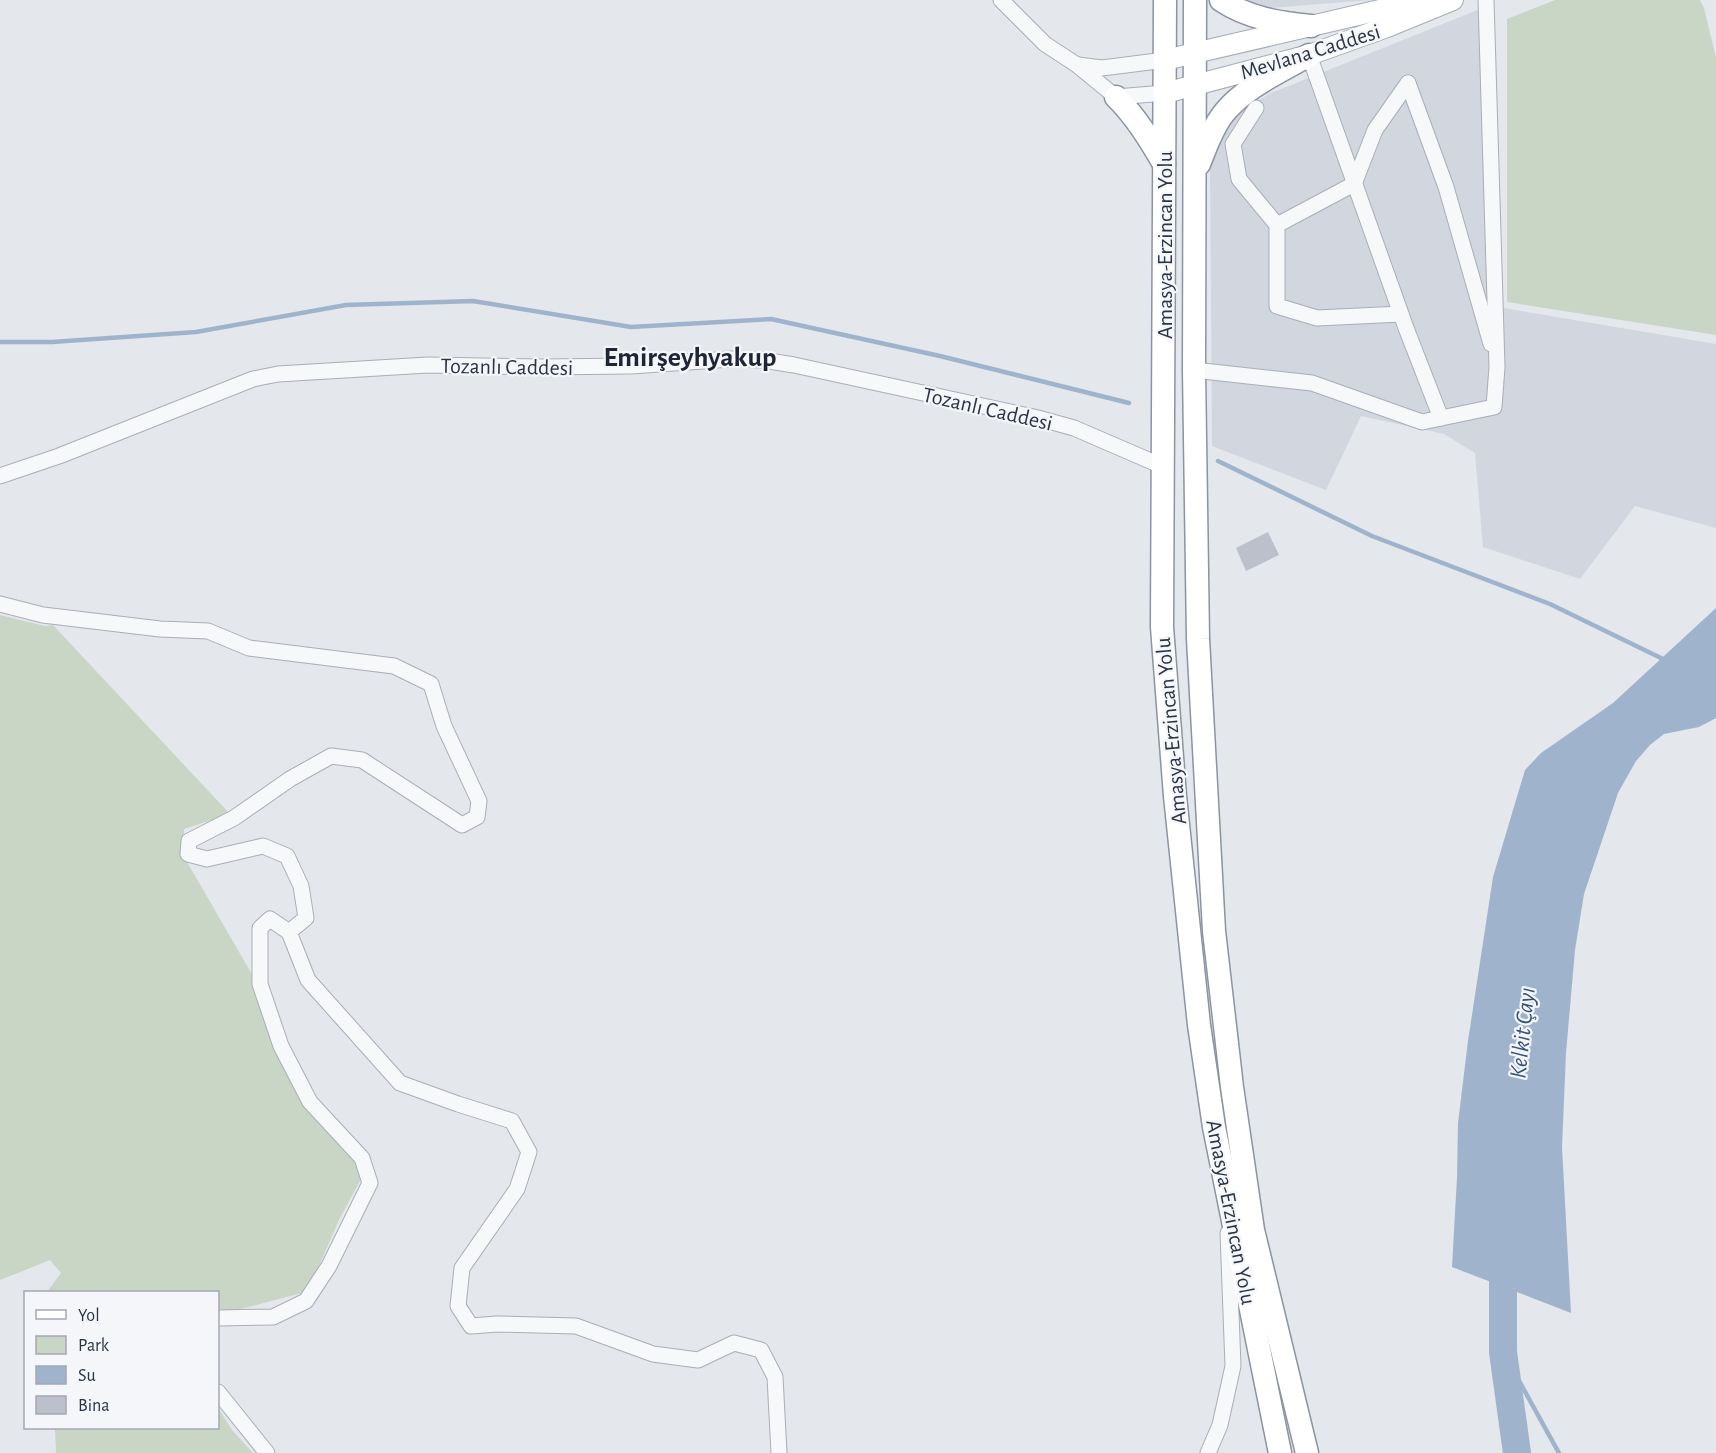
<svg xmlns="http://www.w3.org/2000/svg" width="1716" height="1453" font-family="'Alegreya Sans',sans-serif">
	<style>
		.built { fill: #d2d6de }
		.green { fill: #c9d6c5 }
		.water { fill: #9fb4cc }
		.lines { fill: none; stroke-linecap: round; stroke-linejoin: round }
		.stream { stroke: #9fb4cc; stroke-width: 4.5 }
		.river { stroke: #9fb4cc; stroke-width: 28 }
		.building { fill: #bbc0ca }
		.minor-casing { stroke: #a9aeb7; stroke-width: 17 }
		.major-casing { stroke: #a3abb8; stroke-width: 22 }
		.highway-casing { stroke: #8b94a3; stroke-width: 25 }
		.minor { stroke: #f7f8fa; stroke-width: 15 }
		.major { stroke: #fff; stroke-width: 20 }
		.highway { stroke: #fff; stroke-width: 22 }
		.labels { text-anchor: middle; stroke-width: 4.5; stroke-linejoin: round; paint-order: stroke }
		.street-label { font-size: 22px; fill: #2b3445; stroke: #f4f6f9 }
		.water-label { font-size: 24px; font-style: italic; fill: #34527a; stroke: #f4f6f9 }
		.district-label { font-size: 28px; font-weight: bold; fill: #1d2536; stroke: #f4f6f9 }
	</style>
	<rect width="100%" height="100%" fill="#e4e7ec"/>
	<g class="built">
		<polygon points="1240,0 1371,0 1257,9"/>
		<polygon points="1480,9 1492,306 1716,344 1716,528 1635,506 1580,579 1483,547 1475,453 1444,434 1361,416 1326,490 1212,446 1210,161 1237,114 1269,94"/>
	</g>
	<g class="green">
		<polygon points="1555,0 1700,0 1704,8 1716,58 1716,335 1507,302 1507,19"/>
		<polygon points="0,615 45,626 53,625 230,814 184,829 183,855 257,983 306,1101 353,1145 363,1175 339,1220 318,1268 302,1293 218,1315 218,1292 47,1292 61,1273 50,1260 0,1280"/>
		<polygon points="218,1408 232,1430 253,1453 56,1453 55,1428 218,1428"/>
	</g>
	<polygon class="water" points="1716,608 1716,718 1699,727 1664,734 1650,745 1636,761 1618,793 1584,894 1575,950 1566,1053 1562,1147 1571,1313 1452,1267 1457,1177 1458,1123 1468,1041 1493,877 1525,770 1541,753 1613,703"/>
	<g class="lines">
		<g class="stream">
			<polyline points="0,342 52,342 196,332 346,305 473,301 631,327 771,319 940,356 1129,403"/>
			<polyline points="1218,461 1372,536 1550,604 1665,660"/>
			<polyline points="1503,1352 1559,1453"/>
		</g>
		<polyline class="river" points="1503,1249 1503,1352 1517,1453"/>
	</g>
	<polygon class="building" points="1268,532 1279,555 1246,571 1236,548"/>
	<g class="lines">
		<g class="minor-casing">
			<g id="minor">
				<polyline points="1001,0 1045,44 1077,65 1116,97 1165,93"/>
				<polyline points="1309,55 1406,328 1441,418"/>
				<polyline points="1078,65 1102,68 1165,60"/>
				<polyline points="1408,83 1446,187 1491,344"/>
				<polyline points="1256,108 1233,144 1239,179 1277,225"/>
				<polyline points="1401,314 1317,318 1277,306 1277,225 1354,184 1375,130 1408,83"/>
				<polyline points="1194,370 1312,383 1422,422 1494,407 1497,367 1486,0"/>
				<polyline points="0,476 59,456 253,379 278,374 428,365 544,367 631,366 731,359 763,360 794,365 1038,418 1074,428 1162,466"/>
				<polyline points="0,604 43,615 160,629 208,631 249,648 394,666 431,684 444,726 479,801 477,817 462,825 362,760 331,756 290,779 234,818 189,841 188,854 207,859 263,846 287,856 301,886 306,918 289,932"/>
				<polyline points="218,1318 273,1317 306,1301 329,1266 370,1183 362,1158 310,1102 281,1046 260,984 260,928 270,919 289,932 308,980 400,1083 458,1104 512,1121 529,1152 517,1189 462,1268 458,1306 471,1326 497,1324 576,1326 653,1354 698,1360 734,1343 761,1350 775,1377 779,1453"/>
				<polyline points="218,1392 267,1453"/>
				<polyline points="1208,1453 1220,1425 1233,1366 1228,1233"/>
			</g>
		</g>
		<g class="major-casing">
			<g id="major">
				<polyline points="1165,60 1384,9 1429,2"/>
				<polyline points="1165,93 1309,55 1387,27 1453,0"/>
			</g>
		</g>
		<g class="highway-casing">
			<g id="highway">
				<polyline points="1165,0 1162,627 1175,796 1199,1025 1214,1127 1280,1453"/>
				<polyline points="1195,0 1194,370 1198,639 1214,931 1232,1087 1253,1230 1307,1453"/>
				<path d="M1221,0c27,18 58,23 90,26"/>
				<path d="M1116,97c20,20 34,43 48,67"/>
				<path d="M1199,164c7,-17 13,-36 25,-51 21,-26 56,-41 85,-58"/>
			</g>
		</g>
		<use href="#minor" class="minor"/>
		<use href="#major" class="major"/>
		<use href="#highway" class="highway"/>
	</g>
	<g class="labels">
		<g class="street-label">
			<text transform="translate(1310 51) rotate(-17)" y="8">Mevlana Caddesi</text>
			<text transform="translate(1164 245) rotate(-90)" y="8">Amasya-Erzincan Yolu</text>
			<text transform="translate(507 366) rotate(1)" y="8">Tozanlı Caddesi</text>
			<text transform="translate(988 408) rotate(13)" y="8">Tozanlı Caddesi</text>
			<text transform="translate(1170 731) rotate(-95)" y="8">Amasya-Erzincan Yolu</text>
			<text transform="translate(1232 1212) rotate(79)" y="8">Amasya-Erzincan Yolu</text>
		</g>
		<g class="water-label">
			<text transform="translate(1522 1033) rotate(-84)" y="8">Kelkit Çayı</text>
		</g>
		<g class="district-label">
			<text x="690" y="366">Emirşeyhyakup</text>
		</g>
	</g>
	<rect x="24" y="1291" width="195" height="138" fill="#f4f6f9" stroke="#a4a8b1" stroke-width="1.5"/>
	<rect x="36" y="1310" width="30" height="9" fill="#ffffff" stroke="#a4a8b1" stroke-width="1.5"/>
	<text x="78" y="1321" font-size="18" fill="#2b3445">Yol</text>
	<rect x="36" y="1336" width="30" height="18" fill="#c9d6c5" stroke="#a4a8b1" stroke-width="1.5"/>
	<text x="78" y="1351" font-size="18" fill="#2b3445">Park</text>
	<rect x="36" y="1366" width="30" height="18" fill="#9fb4cc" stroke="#a4a8b1" stroke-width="1.5"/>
	<text x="78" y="1381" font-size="18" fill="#2b3445">Su</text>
	<rect x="36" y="1396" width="30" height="18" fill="#bbc0ca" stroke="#a4a8b1" stroke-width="1.5"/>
	<text x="78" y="1411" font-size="18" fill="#2b3445">Bina</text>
</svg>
